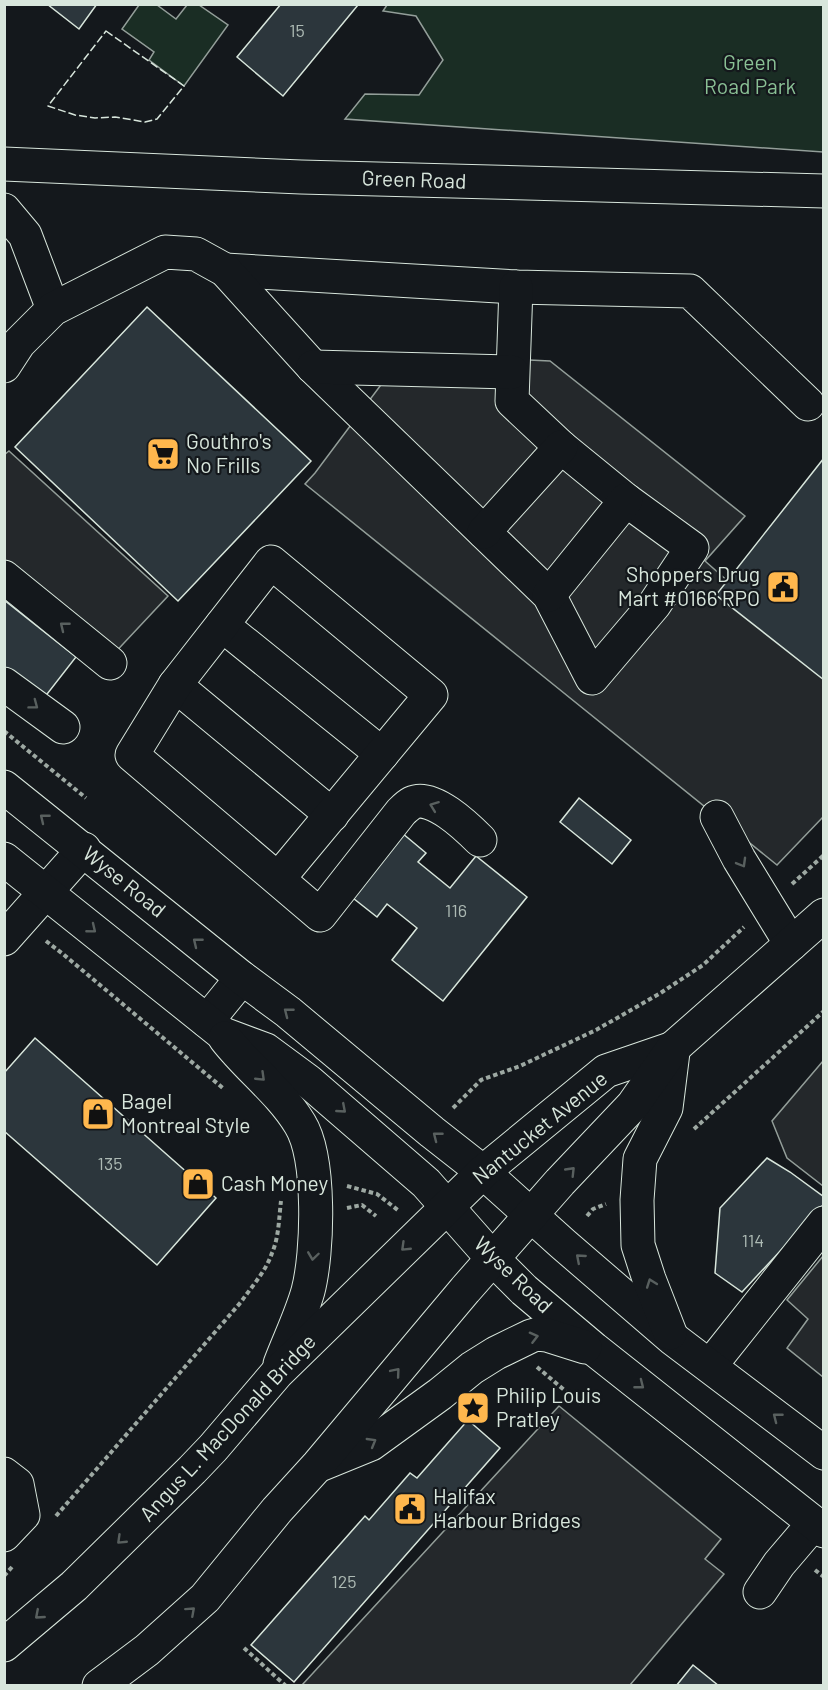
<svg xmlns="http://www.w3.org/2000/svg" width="828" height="1690" font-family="Barlow,sans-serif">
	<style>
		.green { fill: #1a2d24; stroke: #939e99; stroke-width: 1.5 }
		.parking { fill: #24282b; stroke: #939e99; stroke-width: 1.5 }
		.building { fill: #2c363c; stroke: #d8e6dc; stroke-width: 1.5 }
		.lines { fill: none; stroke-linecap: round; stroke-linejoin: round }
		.minor-casing { stroke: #d8e6dc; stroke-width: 35 }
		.major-casing { stroke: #d8e6dc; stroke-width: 35 }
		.path { stroke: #9da8a2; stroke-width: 4; stroke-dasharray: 4.5 3; stroke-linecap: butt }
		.minor { stroke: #14181c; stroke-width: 33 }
		.major { stroke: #14181c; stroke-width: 33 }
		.fence { stroke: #d8e6dc; stroke-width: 1.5; stroke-dasharray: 8 3; stroke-linecap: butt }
		.oneway { stroke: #59605f }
		.labels { text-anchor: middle; stroke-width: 4.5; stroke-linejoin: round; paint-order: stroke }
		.number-label { font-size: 18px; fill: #adbab4 }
		.park-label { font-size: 21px; fill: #8ac095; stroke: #14181c }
		.street-label { font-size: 21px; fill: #d8e6dc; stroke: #14181c }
		.poi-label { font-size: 21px; fill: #d8e6dc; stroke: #14181c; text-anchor: start }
	</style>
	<rect width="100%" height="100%" fill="#14181c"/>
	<g class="green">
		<polygon points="139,5 157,5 176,19 187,5 199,5 228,25 184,86 149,60 154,52 122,29"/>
		<polygon points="387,5 823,5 823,152 345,119 365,94 419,95 443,60 416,16 383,11"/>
	</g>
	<g class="parking">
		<polygon points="404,354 550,361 745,516 705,561 823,665 823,817 777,865 305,484 315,473"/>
		<polygon points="9,451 168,596 109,659 5,563 4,455"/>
		<polygon points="823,1061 823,1186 787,1158 772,1121"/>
		<polygon points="823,1256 823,1377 787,1348 808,1319 787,1300"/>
		<polygon points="559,1406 721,1539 705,1559 724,1574 630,1685 302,1685"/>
	</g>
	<g class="building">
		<polygon points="47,4 97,4 79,29"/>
		<polygon points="281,4 358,5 283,96 237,57"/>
		<polygon points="147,307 311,461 178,601 15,447"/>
		<polygon points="824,458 824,680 716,595"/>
		<polygon points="4,600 76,657 44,698 4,667"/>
		<polygon points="579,798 631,840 612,864 560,822"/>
		<polygon points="396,828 426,853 418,862 450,888 476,856 527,897 443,1001 392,960 417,928 387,904 377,917 344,891"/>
		<polygon points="35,1038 216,1198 157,1265 4,1131 4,1073"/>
		<polygon points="767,1158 790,1172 824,1197 824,1204 742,1292 715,1273 720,1208"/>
		<polygon points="468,1420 500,1448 294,1682 251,1645 365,1516 369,1520 410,1473 417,1478"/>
		<polygon points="693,1665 719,1686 676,1686"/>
	</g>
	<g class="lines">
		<g class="minor-casing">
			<g id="minor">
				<polyline points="4,164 301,177 824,191"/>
				<polyline points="4,210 25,235 53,309"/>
				<polyline points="225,270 516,287 690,291 808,404"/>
				<polyline points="4,366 19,343 53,309 165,252 196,254 225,270 313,367 549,595 592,678 654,605 692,548 626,500 561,447 512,401 516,287"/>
				<polyline points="313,367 512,372"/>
				<polyline points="484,532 561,447"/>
				<polyline points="4,577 110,663"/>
				<polyline points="549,595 626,500"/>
				<polyline points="222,625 382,754"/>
				<polyline points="4,684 63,727"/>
				<polyline points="175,685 332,815"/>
				<polyline points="717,817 739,859 791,944"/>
				<path d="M278,879l153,-184 -160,-133 -96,123 -43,70 188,160 81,-103c3,-3 7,-7 11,-9 20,-10 55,24 68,37"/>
				<polyline points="4,939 84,849"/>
				<polyline points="207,1021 242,978"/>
				<polyline points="710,1366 824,1223"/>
				<polyline points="4,1474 17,1484 23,1515 4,1535"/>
				<polyline points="760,1592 779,1564 814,1523"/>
			</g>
		</g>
		<g class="major-casing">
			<g id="major">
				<polyline points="4,787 242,978 288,1012 432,1132 483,1172 563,1244 672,1338 824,1453"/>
				<polyline points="4,859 223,1034 266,1050 308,1081 426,1183 493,1259 524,1290 594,1349 824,1531"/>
				<path d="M225,1038c23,30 55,53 75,86 21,34 18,129 8,167 -7,25 -19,49 -28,73"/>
				<polyline points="670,1333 649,1279 638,1245 637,1200 640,1159 666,1108 673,1052"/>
				<polyline points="322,1464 371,1444 440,1394 472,1368 496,1353 531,1336 538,1334 547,1335 585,1347"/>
				<polyline points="4,1645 74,1586 192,1470 213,1448 277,1373 483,1172 606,1071 673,1048"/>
				<polyline points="99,1686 147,1650 205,1598 277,1510 318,1465 465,1290 560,1182 633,1105 673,1048 824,915"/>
			</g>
		</g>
		<g class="path">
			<polyline points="4,731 86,798"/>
			<polyline points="792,884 824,855"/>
			<polyline points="46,941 63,954 224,1089"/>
			<polyline points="453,1108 481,1080 520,1066 596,1030 659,994 703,965 744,927"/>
			<polyline points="694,1129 824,1011"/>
			<polyline points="347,1186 377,1194 399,1211"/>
			<polyline points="347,1208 362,1205 376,1216"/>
			<polyline points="587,1216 593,1209 606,1204"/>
			<polyline points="537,1367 582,1405"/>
			<path d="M56,1516l185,-214c11,-16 25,-31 31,-49 7,-16 7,-36 9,-52"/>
			<polyline points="815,1570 824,1577"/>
			<polyline points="4,1576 12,1567"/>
			<polyline points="244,1648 286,1686"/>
		</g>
		<use href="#minor" class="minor"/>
		<use href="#major" class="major"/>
		<polygon class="fence" points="106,31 184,86 157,119 145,122 115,117 95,118 75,115 48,106"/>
	</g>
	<defs><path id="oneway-chevron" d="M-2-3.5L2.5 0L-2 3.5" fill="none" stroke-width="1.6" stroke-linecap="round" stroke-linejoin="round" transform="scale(1.5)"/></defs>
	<g class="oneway">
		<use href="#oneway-chevron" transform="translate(64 626) rotate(-141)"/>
		<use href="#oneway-chevron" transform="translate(34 705) rotate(37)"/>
		<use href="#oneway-chevron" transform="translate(434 806) rotate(-159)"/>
		<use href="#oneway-chevron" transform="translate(44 818) rotate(-141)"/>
		<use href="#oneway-chevron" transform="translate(742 863) rotate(60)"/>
		<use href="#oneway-chevron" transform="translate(92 929) rotate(39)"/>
		<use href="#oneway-chevron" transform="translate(197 942) rotate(-141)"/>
		<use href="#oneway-chevron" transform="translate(288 1012) rotate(-142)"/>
		<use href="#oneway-chevron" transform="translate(261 1077) rotate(44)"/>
		<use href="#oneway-chevron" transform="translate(342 1109) rotate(41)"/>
		<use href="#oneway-chevron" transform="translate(437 1136) rotate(-142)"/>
		<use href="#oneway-chevron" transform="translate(571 1171) rotate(-46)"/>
		<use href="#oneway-chevron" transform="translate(405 1247) rotate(136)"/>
		<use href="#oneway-chevron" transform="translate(313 1256) rotate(98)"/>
		<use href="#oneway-chevron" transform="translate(580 1258) rotate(-139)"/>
		<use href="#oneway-chevron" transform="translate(651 1283) rotate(-110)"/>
		<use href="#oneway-chevron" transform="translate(534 1337) rotate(-14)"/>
		<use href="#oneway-chevron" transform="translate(396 1372) rotate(-50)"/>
		<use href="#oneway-chevron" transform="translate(640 1385) rotate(38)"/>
		<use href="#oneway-chevron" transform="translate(777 1417) rotate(-142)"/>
		<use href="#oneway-chevron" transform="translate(372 1442) rotate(-30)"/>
		<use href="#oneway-chevron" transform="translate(121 1540) rotate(136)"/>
		<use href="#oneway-chevron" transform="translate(191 1611) rotate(-42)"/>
		<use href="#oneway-chevron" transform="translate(39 1615) rotate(139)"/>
	</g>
	<defs>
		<g id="supermarket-square" transform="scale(1.725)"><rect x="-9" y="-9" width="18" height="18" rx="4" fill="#ffb74d" stroke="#14181c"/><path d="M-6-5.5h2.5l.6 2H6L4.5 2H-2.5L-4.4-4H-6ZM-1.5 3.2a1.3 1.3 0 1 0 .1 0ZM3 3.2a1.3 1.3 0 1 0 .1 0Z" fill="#111"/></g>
		<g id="civic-square" transform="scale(1.725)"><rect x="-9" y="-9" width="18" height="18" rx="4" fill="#ffb74d" stroke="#14181c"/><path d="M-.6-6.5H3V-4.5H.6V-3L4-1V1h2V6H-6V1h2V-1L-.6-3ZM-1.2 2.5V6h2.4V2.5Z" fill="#111"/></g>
		<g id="shop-square" transform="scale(1.725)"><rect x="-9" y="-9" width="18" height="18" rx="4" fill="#ffb74d" stroke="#14181c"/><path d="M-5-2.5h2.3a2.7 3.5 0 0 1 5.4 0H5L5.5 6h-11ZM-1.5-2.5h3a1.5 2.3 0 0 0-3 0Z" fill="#111"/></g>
		<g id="sight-square" transform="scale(1.725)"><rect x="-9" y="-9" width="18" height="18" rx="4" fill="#ffb74d" stroke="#14181c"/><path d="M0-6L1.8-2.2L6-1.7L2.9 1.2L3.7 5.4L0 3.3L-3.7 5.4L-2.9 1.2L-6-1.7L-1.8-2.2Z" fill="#111"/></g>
	</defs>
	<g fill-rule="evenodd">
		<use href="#supermarket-square" x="163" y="454"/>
		<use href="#civic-square" x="783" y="587"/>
		<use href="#shop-square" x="98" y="1114"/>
		<use href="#shop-square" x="198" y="1184"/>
		<use href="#sight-square" x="473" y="1408"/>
		<use href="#civic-square" x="410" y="1509"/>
	</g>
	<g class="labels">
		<g class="number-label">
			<text x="297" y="37">15</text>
			<text x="456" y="917">116</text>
			<text x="110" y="1170">135</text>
			<text x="753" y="1247">114</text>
			<text x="344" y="1588">125</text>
		</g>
		<g class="park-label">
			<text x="750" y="70">Green<tspan x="750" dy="24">Road Park</tspan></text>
		</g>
		<g class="street-label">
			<text transform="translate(414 180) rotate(2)" y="7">Green Road</text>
			<text transform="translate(124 882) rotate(39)" y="7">Wyse Road</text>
			<text transform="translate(540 1128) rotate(-39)" y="7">Nantucket Avenue</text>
			<text transform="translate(513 1275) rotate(44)" y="7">Wyse Road</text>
			<text transform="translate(228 1428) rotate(-47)" y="7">Angus L. MacDonald Bridge</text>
		</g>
		<g class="poi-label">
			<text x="186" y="449">Gouthro's<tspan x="186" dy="24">No Frills</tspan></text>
			<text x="760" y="582" text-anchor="end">Shoppers Drug<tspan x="760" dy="24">Mart #0166 RPO</tspan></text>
			<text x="121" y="1109">Bagel<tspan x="121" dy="24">Montreal Style</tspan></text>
			<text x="221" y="1191">Cash Money</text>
			<text x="496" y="1403">Philip Louis<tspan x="496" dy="24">Pratley</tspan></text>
			<text x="433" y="1504">Halifax<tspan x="433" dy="24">Harbour Bridges</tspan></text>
		</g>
	</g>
	<rect width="828" height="1690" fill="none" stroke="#d8e6dc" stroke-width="12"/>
</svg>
